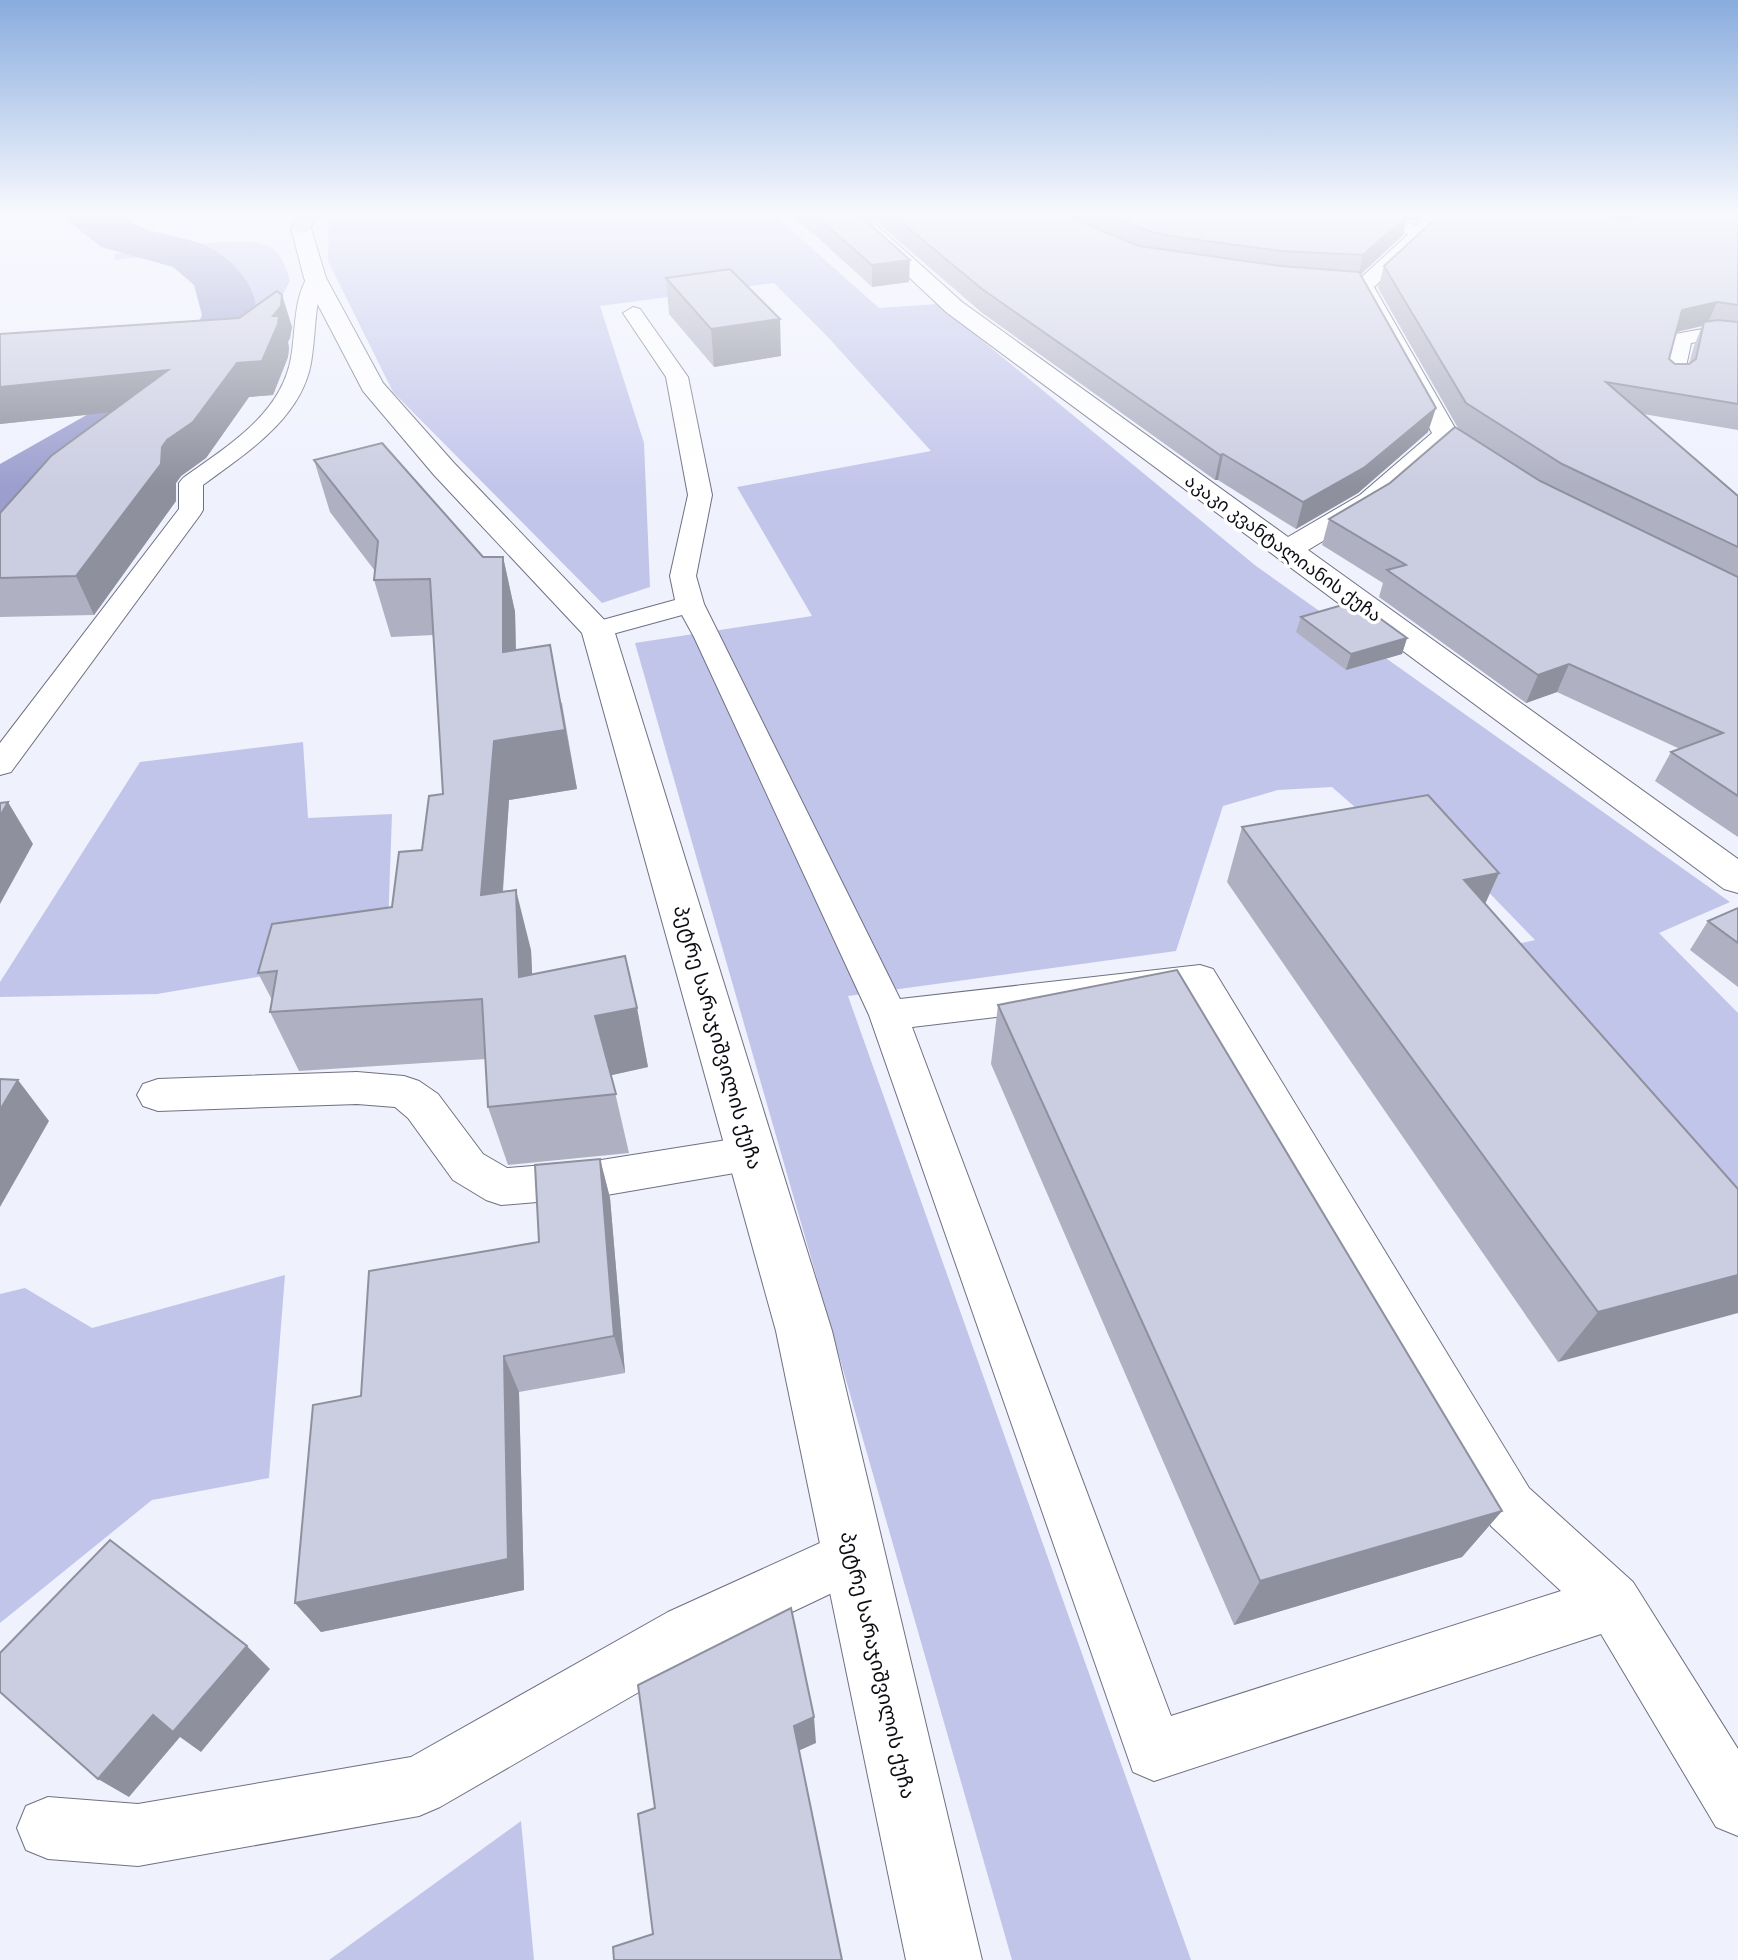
<svg xmlns="http://www.w3.org/2000/svg" width="1738" height="1960" font-family="Signika,'Noto Sans Georgian',sans-serif">
	<style>
		.green { fill: #c2c5ea }
		.lines { fill: none; stroke-linecap: round; stroke-linejoin: round }
		.river { fill: #9c9fce; fill-rule: evenodd }
		.lane-casing { stroke: #6f7182; stroke-width: 2 }
		.street-casing { stroke: #6f7182; stroke-width: 2 }
		.secondary-casing { stroke: #6f7182; stroke-width: 2 }
		.lane { fill: #fff; fill-rule: evenodd }
		.street { fill: #fff; fill-rule: evenodd }
		.secondary { fill: #d9d9f9; fill-rule: evenodd }
		.wall { fill: #afb0c2; fill-rule: evenodd }
		.shaded-wall { fill: #8e909e }
		.building { fill: #cbcde1; stroke: #8e909e; stroke-width: 2 }
		.labels { text-anchor: middle; stroke-width: 7; stroke-linejoin: round; paint-order: stroke }
		.far-street-label { font-size: 18px; fill: #0d0e14; stroke: #fff }
		.street-label { font-size: 20px; fill: #0d0e14; stroke: #fff }
	</style>
	<rect width="100%" height="100%" fill="#eff1fd"/>
	<g class="green">
		<polygon points="329,212 771,212 879,308 938,304 1256,566 1730,902 1659,933 1738,1013 1738,1250 1489,950 1535,940 1438,840 1381,830 1332,787 1278,790 1223,806 1176,951 848,996 1191,1960 1012,1960 635,643 812,616 737,487 931,451 826,335 774,283 600,306 644,443 650,587 602,603 393,392 328,261"/>
		<path d="M217,242c41,0 61,-6 73,39l-14,26 -276,236v-60l118,-67 75,-76 18,-43c-31,-39 -47,-44 -96,-37l-1,-6z"/>
		<polygon points="303,742 308,818 392,814 387,955 157,994 0,997 0,982 140,762"/>
		<polygon points="285,1275 269,1478 152,1500 0,1623 0,1294 25,1288 92,1328"/>
		<polygon points="521,1821 534,1960 329,1960"/>
	</g>
	<g class="lines">
		<path class="river" d="M63,212c15,-1 40,-5 55,0 7,2 13,10 20,14 28,12 60,10 85,30 120,94 -120,206 -185,245l-13,12 -25,7v-56l138,-78 51,-42 13,-29 -8,-30 -21,-18 -72,-20 -31,-25z"/>
		<g class="lane-casing">
			<g id="lane">
				<polygon points="1352,212 1375,212 1427,229 1430,233 1427,237 1415,237"/>
				<path d="M315,273l9,5c-10,28 -8,56 -13,85 -10,56 -66,91 -108,122v25l-3,5 -189,257 -11,3v-32l179,-234v-26l4,-5c43,-31 98,-63 108,-120 5,-28 2,-59 18,-84z"/>
				<path d="M633,307l7,2 48,68 24,118 -16,81 8,28 196,395 300,-34 13,4 316,519 104,94 105,167v87l-22,-9 -115,-193 -447,147 -21,-9 -264,-757 -175,-378 -12,-22 -84,23 -10,-2 -4,-6 4,-6 87,-24 -5,-24 18,-81 -22,-118 -43,-64zM1189,994l302,532 70,65 -390,125 -259,-689z"/>
				<polygon points="1708,328 1738,332 1738,344 1708,340 1691,343 1683,381 1679,385 1665,385 1661,381 1675,334"/>
				<polygon points="357,1072 404,1076 419,1081 438,1094 483,1154 507,1168 595,1161 752,1136 767,1141 773,1153 767,1165 752,1170 595,1197 501,1205 486,1200 453,1180 408,1118 395,1107 357,1104 158,1111 143,1106 137,1095 143,1084 158,1079"/>
				<polygon points="853,1528 872,1536 880,1555 872,1574 708,1652 440,1807 419,1816 138,1866 48,1859 26,1850 17,1828 26,1806 48,1797 138,1804 411,1757 668,1612"/>
			</g>
		</g>
		<g class="street-casing">
			<g id="street">
				<polygon points="824,212 849,212 874,223 962,302 1288,537 1360,495 1432,433 1352,286 1414,229 1427,212 1445,212 1428,237 1374,287 1459,435 1380,507 1308,550 1738,859 1738,893 1724,889 946,312 860,231"/>
				<polygon points="301,222 311,228 326,278 383,383 454,463 614,630 832,1331 982,1960 906,1960 776,1331 582,633 434,475 363,391 304,278 291,228"/>
			</g>
		</g>
		<g class="secondary-casing">
			<polygon id="secondary" points="300,212 320,212 308,232 301,234 291,228"/>
		</g>
		<use href="#lane" class="lane"/>
		<use href="#street" class="street"/>
		<use href="#secondary" class="secondary"/>
	</g>
	<g class="wall">
		<polygon points="206,212 244,212 219,218"/>
		<polygon points="785,212 1425,212 1416,222 1407,219 1403,235 1360,275 1428,432 1358,493 1296,529 1218,480 1215,480 981,312 876,221 858,213 909,282 872,287 816,236"/>
		<path d="M1738,212v218l-95,-16 95,82v341l-83,-56 16,-29 9,-3 -123,-57 -31,11 -147,-106 4,-14 -61,-38 7,-26 61,-36 68,-55 -80,-140 6,-22 52,-48 185,3zM1702,326l-8,20 -5,18h-14l-6,-5 7,-27z"/>
		<polygon points="666,278 781,356 714,367 669,314"/>
		<polygon points="282,295 292,327 290,338 288,342 289,348 288,357 273,395 249,397 206,458 181,476 176,483 176,501 94,615 0,617 0,513 111,412 0,424 0,334 239,318"/>
		<polygon points="314,460 483,557 503,557 515,612 516,650 562,703 577,789 509,800 503,892 531,950 532,974 637,1008 648,1067 611,1075 629,1153 508,1165 488,1107 486,1059 299,1071 270,1012 272,1000 258,973 392,907 422,850 443,794 434,635 391,637 374,580 375,571 330,512"/>
		<polygon points="1301,617 1407,638 1402,654 1346,670 1296,632"/>
		<polygon points="1242,827 1499,873 1485,904 1738,1189 1558,1362 1227,882"/>
		<polygon points="1738,908 1738,987 1690,950 1708,921"/>
		<polygon points="998,1005 1502,1511 1462,1557 1234,1625 991,1064"/>
		<polygon points="600,1159 610,1198 625,1373 519,1392 524,1590 321,1632 295,1603 361,1396 539,1242"/>
	</g>
	<g class="shaded-wall">
		<polygon points="217,212 244,212 219,218"/>
		<polygon points="1069,212 1081,212 1079,225 1072,226"/>
		<polygon points="1418,212 1425,212 1416,222"/>
		<polygon points="1609,212 1648,212 1605,227"/>
		<polygon points="1408,215 1403,235 1358,277 1363,255"/>
		<polygon points="910,260 909,282 872,287 872,265"/>
		<polygon points="282,295 292,327 290,338 288,342 289,348 288,357 273,395 249,397 206,458 181,476 176,483 176,501 94,615 76,576 167,440 273,316"/>
		<polygon points="1717,302 1707,325 1704,322 1702,326 1672,333 1682,310"/>
		<polygon points="780,319 781,356 714,367 711,329"/>
		<polygon points="168,370 181,405 0,424 0,387"/>
		<polygon points="1436,408 1428,432 1358,493 1296,529 1303,502"/>
		<polygon points="1223,454 1218,480 1215,480 1220,455"/>
		<polygon points="503,557 515,612 517,709 503,652"/>
		<polygon points="1407,638 1402,654 1346,670 1351,654"/>
		<polygon points="550,645 577,789 509,800 498,955 481,895 494,741"/>
		<polygon points="1569,664 1557,692 1526,703 1538,675"/>
		<polygon points="8,802 33,844 0,904 0,816"/>
		<polygon points="1499,873 1474,928 1464,880"/>
		<polygon points="516,890 531,950 535,1036 519,977"/>
		<polygon points="637,1008 648,1067 608,1076 595,1016"/>
		<polygon points="18,1080 49,1121 0,1207 0,1110"/>
		<polygon points="600,1159 610,1198 625,1373 614,1336"/>
		<polygon points="1738,1275 1738,1313 1558,1362 1598,1312"/>
		<polygon points="504,1356 519,1392 524,1590 321,1632 295,1603"/>
		<polygon points="1502,1511 1462,1557 1234,1625 1260,1581"/>
		<polygon points="247,1646 270,1669 201,1752 180,1737 129,1797 98,1779 153,1715"/>
		<polygon points="814,1717 816,1743 798,1751 794,1726"/>
	</g>
	<g class="building">
		<polygon points="811,212 856,212 910,260 872,265"/>
		<polygon points="889,212 1069,212 1073,219 1139,246 1281,266 1359,272 1436,408 1365,467 1303,502 1223,454 1220,455 982,289"/>
		<polygon points="1099,212 1400,212 1408,215 1363,255 1282,251 1184,238 1152,232"/>
		<polygon points="1440,212 1609,212 1608,214 1622,222 1651,212 1738,212 1738,305 1717,302 1682,310 1669,359 1675,364 1689,364 1696,359 1704,322 1718,320 1738,322 1738,404 1606,382 1738,496 1738,547 1562,464 1466,403 1384,266 1436,218"/>
		<polygon points="730,269 780,319 711,329 666,278"/>
		<polygon points="277,291 282,295 281,306 273,316 279,316 278,324 262,361 237,363 193,422 167,440 162,447 161,464 76,576 0,578 0,513 51,456 168,370 0,387 0,334 239,318"/>
		<polygon points="1455,427 1540,481 1738,577 1738,796 1671,752 1723,733 1569,664 1538,675 1387,570 1406,565 1329,519 1390,483"/>
		<polygon points="382,443 483,557 503,557 503,652 550,645 565,730 494,741 481,895 516,890 519,977 625,956 637,1008 595,1016 616,1094 488,1107 482,999 270,1012 277,971 258,973 272,924 392,907 399,852 422,850 429,796 443,794 430,579 374,580 378,541 314,460"/>
		<polygon points="1356,601 1407,638 1351,654 1301,617"/>
		<polygon points="1428,795 1499,873 1464,880 1738,1189 1738,1275 1598,1312 1242,827"/>
		<polygon points="8,802 0,816 0,803"/>
		<polygon points="1738,908 1738,943 1708,921"/>
		<polygon points="1177,970 1502,1511 1260,1581 998,1005"/>
		<polygon points="0,1079 18,1080 0,1110"/>
		<polygon points="600,1159 614,1336 504,1356 508,1559 295,1603 313,1405 361,1396 369,1271 539,1242 535,1165"/>
		<polygon points="110,1540 247,1646 173,1732 153,1715 98,1779 0,1692 0,1653"/>
		<polygon points="791,1608 814,1717 794,1726 842,1960 614,1960 613,1947 653,1934 638,1814 655,1808 638,1685"/>
	</g>
	<linearGradient id="sky" x2="0" y2="1"><stop stop-color="#89acde"/><stop offset="0.44" stop-color="#f8f9fe"/><stop offset="1" stop-color="#f8f9fe" stop-opacity="0"/></linearGradient>
	<rect width="1738" height="486" fill="url(#sky)"/>
	<g class="labels">
		<g class="far-street-label">
			<text transform="translate(1283 548) rotate(36)" y="6">აკაკი კვანტალიანის ქუჩა</text>
		</g>
		<g class="street-label">
			<text transform="translate(718 1037) rotate(74)" y="7">პეტრე სარაჯიშვილის ქუჩა</text>
			<text transform="translate(878 1665) rotate(77)" y="7">პეტრე სარაჯიშვილის ქუჩა</text>
		</g>
	</g>
</svg>
